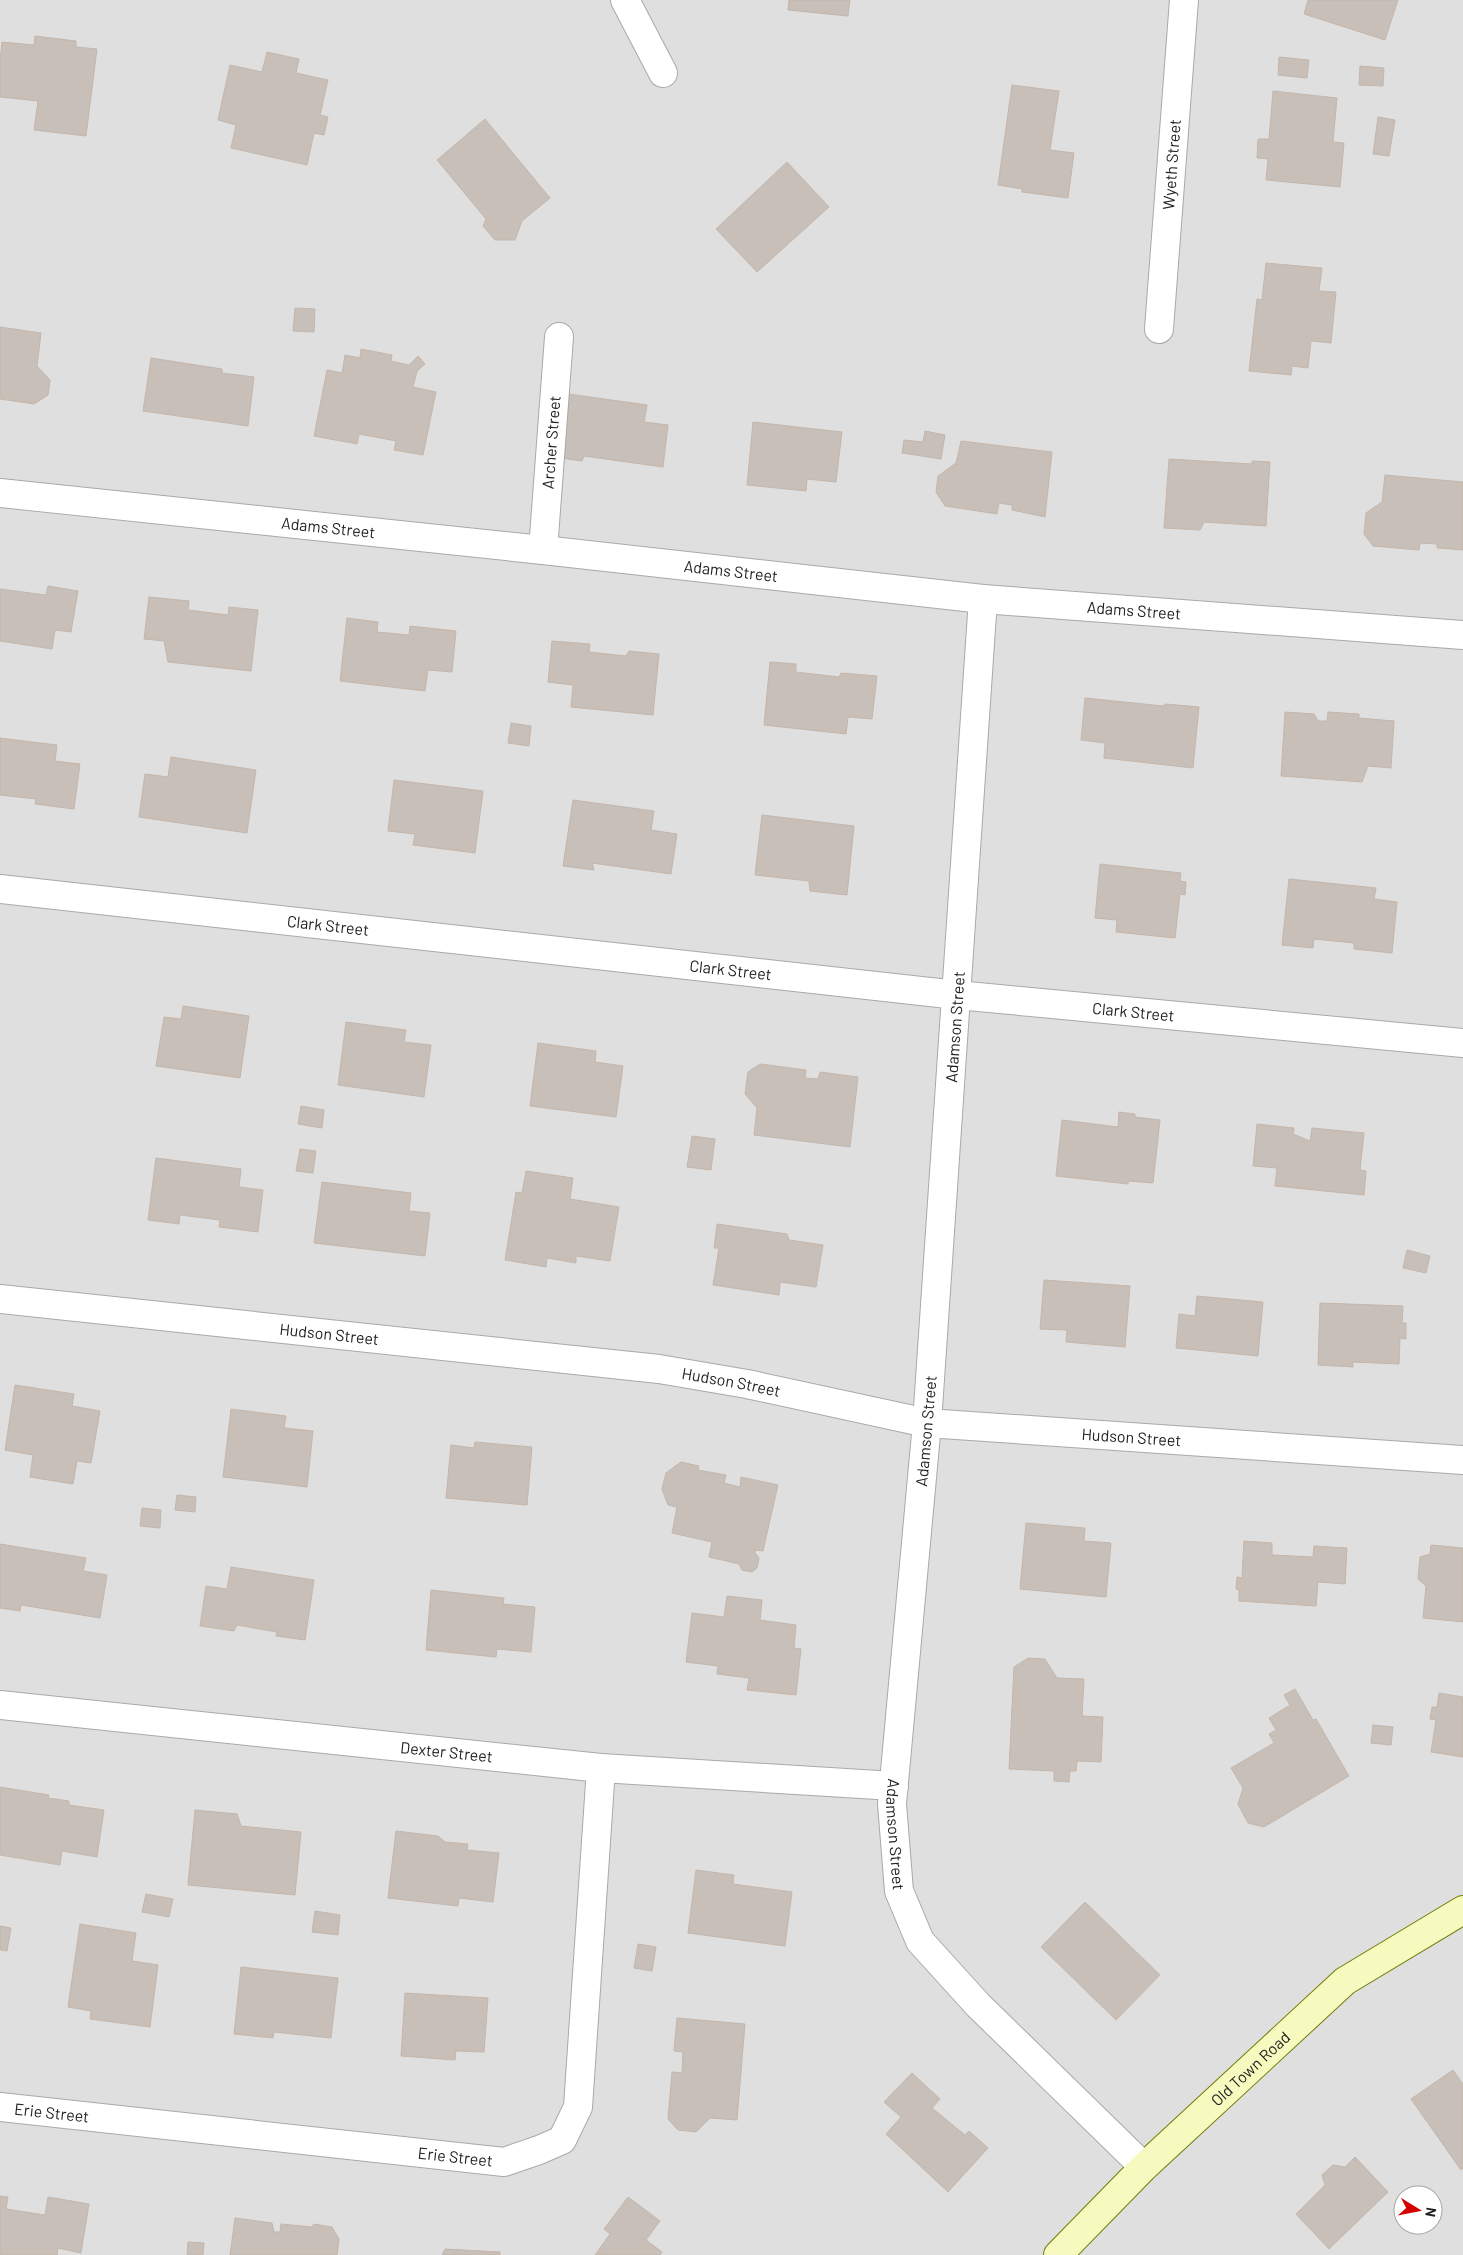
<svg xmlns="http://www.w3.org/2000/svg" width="1463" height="2255" font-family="Barlow,sans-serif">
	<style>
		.residential { fill: #e0dfdf; fill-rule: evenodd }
		.building { fill: #c7bfb8; stroke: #c4b6ab }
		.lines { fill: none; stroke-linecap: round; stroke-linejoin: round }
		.minor-casing { stroke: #a9a9a9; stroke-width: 30 }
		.secondary-casing { stroke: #707d05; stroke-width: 30 }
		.minor { stroke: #fff; stroke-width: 28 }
		.secondary { stroke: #f7fabf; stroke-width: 28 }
		.labels { text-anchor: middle; stroke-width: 5; stroke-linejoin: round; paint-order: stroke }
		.street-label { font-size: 16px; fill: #222; stroke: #fff }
	</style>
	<rect width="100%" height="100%" fill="#f2efe9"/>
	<path class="residential" d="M0,0h1463v2255h-1463zM1403,2195h30v30h-30z"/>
	<g class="building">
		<polygon points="789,0 850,0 848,16 788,10"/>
		<polygon points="1308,0 1398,0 1385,40 1304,14"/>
		<polygon points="35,36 76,41 76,47 97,49 86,136 34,130 38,101 0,97 0,60 2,42 34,45"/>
		<polygon points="267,52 299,59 296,73 328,80 320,115 328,117 324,135 314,133 307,165 231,148 236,125 218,120 230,65 262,72"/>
		<polygon points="1279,57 1309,60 1307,78 1278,75"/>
		<polygon points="1360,66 1384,68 1383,86 1359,85"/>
		<polygon points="1012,85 1059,91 1050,150 1074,153 1068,198 1022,192 1022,189 998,185"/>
		<polygon points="1273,91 1337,98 1333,142 1344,143 1340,187 1266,180 1268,159 1257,158 1258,139 1269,139"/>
		<polygon points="1378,117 1395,120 1389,156 1373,154"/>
		<polygon points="485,119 550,198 522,221 515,240 495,240 483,226 486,219 437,160"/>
		<polygon points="787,162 829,207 757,272 716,229"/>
		<polygon points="1266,263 1322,268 1319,291 1336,292 1331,343 1311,341 1308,368 1292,366 1291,375 1249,371 1257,299 1262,300"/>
		<polygon points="295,308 315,309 314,332 293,331"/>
		<polygon points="0,327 41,333 37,366 50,380 48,395 34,404 0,399"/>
		<polygon points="361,349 392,355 391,361 409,365 418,356 425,364 417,371 413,387 436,392 423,455 394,450 396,441 359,434 357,444 314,436 327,370 342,373 345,355 360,358"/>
		<polygon points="151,358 222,369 222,373 254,377 248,426 143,411"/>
		<polygon points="561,393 647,405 644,422 668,425 663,467 584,456 582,461 553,457"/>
		<polygon points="753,422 842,432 836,482 807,479 806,491 747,485"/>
		<polygon points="925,431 945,435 941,459 902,453 904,440 923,442"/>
		<polygon points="961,441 1052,452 1045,517 1012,510 1012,505 999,503 997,514 945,506 936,492 938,476 956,463"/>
		<polygon points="1169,459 1252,464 1252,461 1270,462 1266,526 1204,522 1200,530 1164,528"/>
		<polygon points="1385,475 1463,482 1463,550 1437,548 1437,544 1420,543 1419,550 1373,546 1364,534 1366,513 1382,502"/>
		<polygon points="48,586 78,591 71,632 55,630 52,649 0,641 0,589 46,595"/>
		<polygon points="149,597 189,601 188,610 228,615 229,607 258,610 251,671 168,662 164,641 144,639"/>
		<polygon points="347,618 378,622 377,632 409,635 410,626 456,631 452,672 428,670 425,691 340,681"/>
		<polygon points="552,641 590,644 589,652 626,656 629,651 659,654 653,715 571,707 573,685 548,682"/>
		<polygon points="770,662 796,664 796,672 839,677 841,673 877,676 872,719 848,717 846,734 764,725"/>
		<polygon points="1085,698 1163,706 1166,704 1199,707 1193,768 1104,758 1105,743 1081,740"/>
		<polygon points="1285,712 1314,714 1318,721 1327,721 1328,712 1359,714 1359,718 1394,721 1391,768 1368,766 1362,782 1281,776"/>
		<polygon points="511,723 531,726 529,746 508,743"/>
		<polygon points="0,738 57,745 55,761 80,764 74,809 35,804 36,799 0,795"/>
		<polygon points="171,757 256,770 247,833 139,817 145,774 168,777"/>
		<polygon points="394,780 483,791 475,853 413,845 415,834 388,831"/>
		<polygon points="573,800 654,811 651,830 677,834 671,874 592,863 594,870 563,866"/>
		<polygon points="762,815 854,826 847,895 810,891 809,881 755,875"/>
		<polygon points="1100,864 1181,873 1180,881 1186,882 1185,895 1180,894 1175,938 1116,932 1117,920 1095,918"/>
		<polygon points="1289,879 1376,888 1374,899 1397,902 1392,953 1354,949 1354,943 1314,939 1313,948 1282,945"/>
		<polygon points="183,1006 249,1016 240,1078 156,1066 164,1017 181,1019"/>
		<polygon points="346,1022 406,1030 404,1042 431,1045 424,1097 338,1085"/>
		<polygon points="538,1043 596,1051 595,1062 623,1066 616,1117 530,1106"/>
		<polygon points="760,1064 806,1070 805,1078 818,1079 820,1072 858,1077 850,1147 754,1135 757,1108 745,1094 748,1072"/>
		<polygon points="301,1106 324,1110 322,1128 298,1124"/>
		<polygon points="1119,1112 1135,1114 1135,1117 1160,1120 1153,1183 1128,1181 1128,1184 1056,1176 1062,1120 1118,1127"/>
		<polygon points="1257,1124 1294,1128 1293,1134 1310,1141 1312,1128 1364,1133 1360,1170 1366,1171 1364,1195 1275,1186 1277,1168 1253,1166"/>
		<polygon points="692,1136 715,1139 711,1170 687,1167"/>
		<polygon points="300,1149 316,1151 313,1173 296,1171"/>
		<polygon points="156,1158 241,1169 239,1187 263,1190 258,1232 219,1227 220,1220 180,1215 179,1224 148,1220"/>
		<polygon points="526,1171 573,1178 570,1199 619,1207 610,1261 576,1256 576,1263 547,1258 546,1267 505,1260 516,1192 522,1193"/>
		<polygon points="322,1182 411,1193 409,1211 430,1213 425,1256 314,1243"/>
		<polygon points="717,1224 787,1234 789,1240 823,1245 816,1287 780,1282 779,1295 713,1285 719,1248 714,1248"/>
		<polygon points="1407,1250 1430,1256 1426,1273 1403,1268"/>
		<polygon points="1044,1280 1130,1286 1125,1347 1066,1342 1067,1330 1040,1329"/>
		<polygon points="1197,1296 1263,1302 1258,1356 1176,1348 1179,1314 1195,1316"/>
		<polygon points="1320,1303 1403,1306 1402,1323 1406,1323 1406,1339 1400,1338 1399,1364 1353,1362 1353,1367 1318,1365"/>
		<polygon points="15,1385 74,1394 72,1406 100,1411 91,1463 77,1461 73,1484 30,1477 33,1455 5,1450"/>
		<polygon points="231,1409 286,1416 284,1428 313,1431 307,1487 223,1477"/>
		<polygon points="475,1442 532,1447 527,1505 446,1498 451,1445 474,1448"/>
		<polygon points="681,1462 699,1466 698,1470 726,1475 724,1483 740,1487 741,1477 778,1485 763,1551 755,1550 755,1553 759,1558 757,1568 752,1572 742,1570 739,1564 709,1557 712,1542 672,1533 677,1507 668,1505 662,1489 666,1473"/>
		<polygon points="177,1495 196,1497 195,1512 175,1510"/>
		<polygon points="142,1508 161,1510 160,1528 140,1526"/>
		<polygon points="1026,1523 1085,1528 1084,1541 1111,1543 1106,1597 1020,1589"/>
		<polygon points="1244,1541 1272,1543 1272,1555 1313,1557 1314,1546 1347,1548 1345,1584 1318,1582 1316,1606 1239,1601 1239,1590 1236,1589 1237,1577 1242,1578"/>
		<polygon points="0,1544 86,1558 83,1571 107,1575 100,1618 21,1605 20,1611 0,1608"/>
		<polygon points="1431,1545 1463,1548 1463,1622 1423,1618 1426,1586 1418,1579 1420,1557 1430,1554"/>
		<polygon points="231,1567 314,1580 305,1640 276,1636 277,1632 237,1625 234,1631 200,1626 206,1586 227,1589"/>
		<polygon points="431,1590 504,1598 503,1604 535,1607 531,1652 497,1649 496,1657 426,1650"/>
		<polygon points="727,1596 762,1600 760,1620 796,1625 794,1648 801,1649 796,1695 747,1690 749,1678 717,1674 718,1666 686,1662 692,1613 724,1617"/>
		<polygon points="1028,1658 1045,1659 1057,1678 1084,1679 1082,1716 1103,1717 1101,1762 1077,1761 1076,1771 1070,1771 1069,1782 1054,1781 1054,1771 1009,1769 1014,1667"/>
		<polygon points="1295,1689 1313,1720 1316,1719 1349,1776 1264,1827 1248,1823 1238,1804 1243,1788 1231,1768 1274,1743 1269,1734 1276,1730 1269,1718 1290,1705 1284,1695"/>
		<polygon points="1439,1693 1463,1697 1463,1757 1431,1752 1436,1720 1430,1719 1432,1707 1437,1707"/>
		<polygon points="1373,1725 1393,1727 1391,1745 1371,1743"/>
		<polygon points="0,1787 49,1795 48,1798 69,1801 69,1805 104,1810 97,1857 62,1851 60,1865 0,1855"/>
		<polygon points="195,1810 237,1814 241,1826 301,1832 295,1895 188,1885"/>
		<polygon points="396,1831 438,1836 445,1842 468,1844 467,1850 499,1853 493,1902 459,1898 458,1906 388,1898"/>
		<polygon points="696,1870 734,1875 733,1884 792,1892 785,1946 688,1933"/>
		<polygon points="146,1894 173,1899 169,1917 142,1912"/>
		<polygon points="1085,1902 1160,1975 1116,2020 1041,1947"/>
		<polygon points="315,1911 340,1915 338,1935 312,1932"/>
		<polygon points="80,1924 136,1933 132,1961 158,1965 150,2027 90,2019 91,2011 68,2007"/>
		<polygon points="0,1926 11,1928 7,1951 0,1950"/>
		<polygon points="638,1944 656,1947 652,1971 634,1968"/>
		<polygon points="241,1967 338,1978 331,2038 274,2032 273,2038 234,2034"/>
		<polygon points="405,1993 488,1998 484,2052 456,2051 455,2060 401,2056"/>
		<polygon points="677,2018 745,2024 737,2120 710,2118 696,2132 678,2130 668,2119 672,2072 682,2073 683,2052 674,2051"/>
		<polygon points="1453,2070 1463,2084 1463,2168 1461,2170 1411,2099"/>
		<polygon points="912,2073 940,2099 932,2108 965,2135 969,2131 988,2148 948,2192 886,2134 901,2117 884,2102"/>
		<polygon points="1355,2157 1388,2192 1329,2249 1296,2214 1325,2185 1322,2175 1333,2165 1345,2167"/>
		<polygon points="0,2196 8,2197 6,2209 45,2215 48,2197 89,2204 81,2253 58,2248 57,2255 0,2255"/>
		<polygon points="628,2197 660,2221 646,2240 662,2252 660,2255 595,2255 610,2234 604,2229"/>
		<polygon points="235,2218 272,2223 274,2232 280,2232 281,2224 312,2227 314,2224 332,2227 339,2239 337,2255 230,2255"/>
		<polygon points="188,2242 204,2243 203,2255 187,2255"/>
		<polygon points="445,2249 500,2252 500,2255 442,2255"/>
	</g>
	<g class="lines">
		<g class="minor-casing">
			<g id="minor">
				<polyline points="625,0 663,73"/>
				<path id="s1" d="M1159,329l25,-329"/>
				<path id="s2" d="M0,493l543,57 440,49 480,36"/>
				<path id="s3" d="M543,550l16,-213"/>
				<path id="s4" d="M983,599l-56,824 -35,381 7,87 21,50 58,64 166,162"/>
				<path id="s5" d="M0,889l957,106 506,48"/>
				<path id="s6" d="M0,1299l659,70 88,15 180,39 536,37"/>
				<path id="s7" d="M0,1705l601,63 293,18"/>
				<path id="s8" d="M0,2107l504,55 35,-12 23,-10 16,-33 23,-339"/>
			</g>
		</g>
		<g class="secondary-casing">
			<g id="secondary">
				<path id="s9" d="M1058,2255l86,-88 201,-186 118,-71"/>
			</g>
		</g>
		<use href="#minor" class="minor"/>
		<use href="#secondary" class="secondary"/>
	</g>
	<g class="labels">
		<g class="street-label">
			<text dy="6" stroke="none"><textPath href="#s1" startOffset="165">Wyeth Street</textPath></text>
			<text dy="6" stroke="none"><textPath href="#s3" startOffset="108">Archer Street</textPath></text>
			<text dy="6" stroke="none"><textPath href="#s2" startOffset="330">Adams Street</textPath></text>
			<text dy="6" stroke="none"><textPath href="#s2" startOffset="735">Adams Street</textPath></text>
			<text dy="6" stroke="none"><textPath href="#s2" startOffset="1140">Adams Street</textPath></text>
			<text dy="6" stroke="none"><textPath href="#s5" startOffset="330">Clark Street</textPath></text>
			<text dy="6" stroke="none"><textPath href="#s5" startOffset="735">Clark Street</textPath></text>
			<text dy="6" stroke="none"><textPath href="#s5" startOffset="1140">Clark Street</textPath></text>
			<text transform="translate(955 1027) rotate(-86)" y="6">Adamson Street</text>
			<text dy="6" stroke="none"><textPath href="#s6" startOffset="331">Hudson Street</textPath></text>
			<text dy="6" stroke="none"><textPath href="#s6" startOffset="736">Hudson Street</textPath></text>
			<text transform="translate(926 1431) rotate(-85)" y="6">Adamson Street</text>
			<text dy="6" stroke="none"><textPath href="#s6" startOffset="1141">Hudson Street</textPath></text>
			<text dy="6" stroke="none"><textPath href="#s7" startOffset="449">Dexter Street</textPath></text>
			<text dy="6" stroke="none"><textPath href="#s4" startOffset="1239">Adamson Street</textPath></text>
			<text dy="6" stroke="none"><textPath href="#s9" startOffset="268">Old Town Road</textPath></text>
			<text dy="6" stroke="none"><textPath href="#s8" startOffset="52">Erie Street</textPath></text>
			<text dy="6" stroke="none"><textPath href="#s8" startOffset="458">Erie Street</textPath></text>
		</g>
	</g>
	<g transform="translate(1418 2210) rotate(100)"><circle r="24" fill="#ffffff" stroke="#a7a7a7"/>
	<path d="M0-4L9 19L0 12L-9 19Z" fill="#d40000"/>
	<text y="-8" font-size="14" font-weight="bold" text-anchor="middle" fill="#222222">N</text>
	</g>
</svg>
